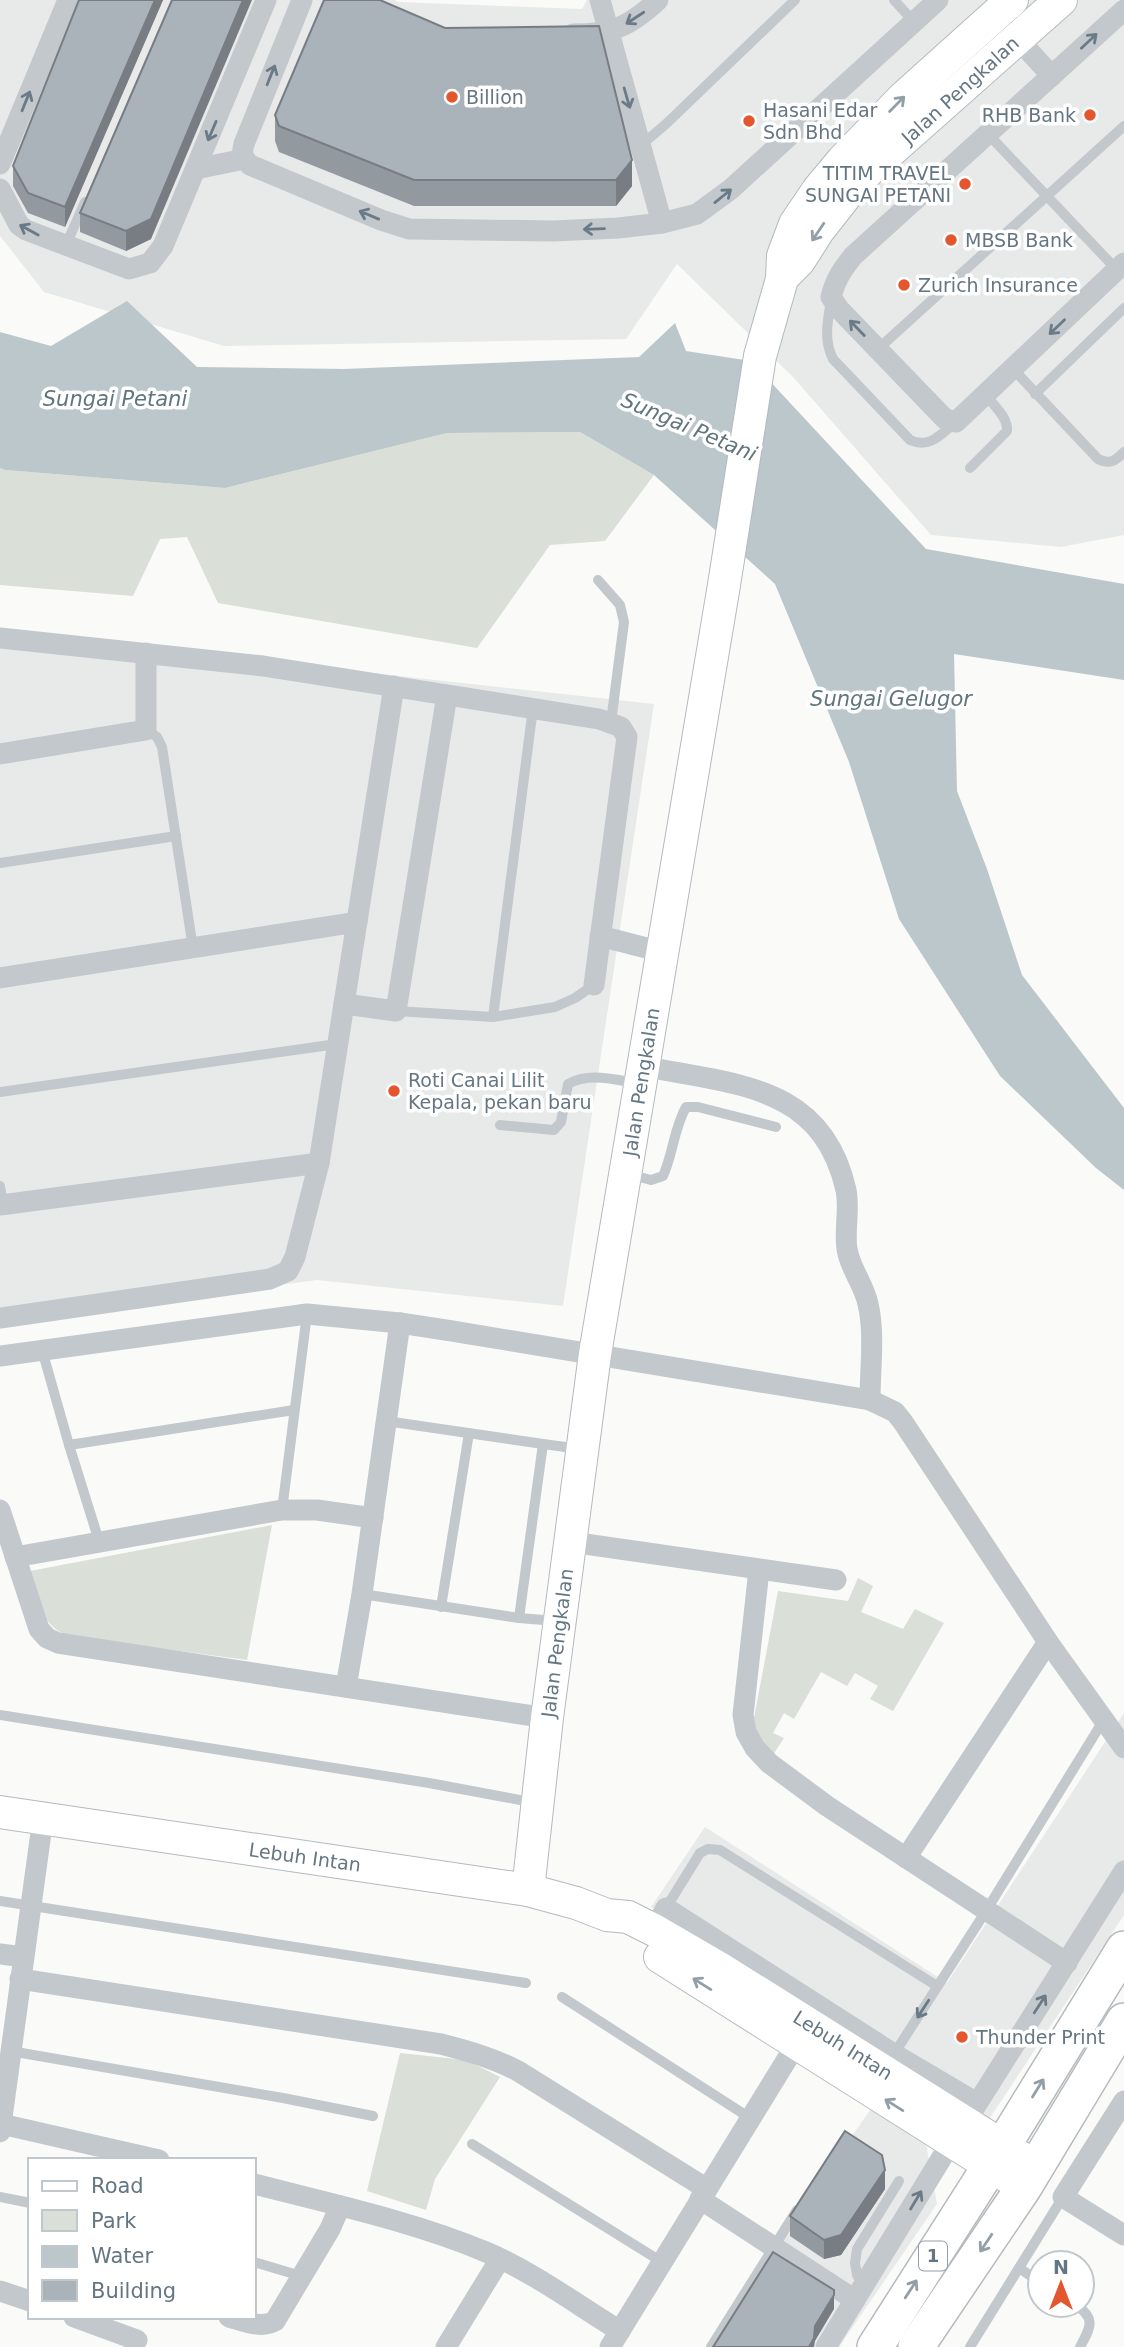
<svg xmlns="http://www.w3.org/2000/svg" width="1124" height="2347" font-family="'DejaVu Sans',sans-serif">
	<style>
		.built { fill: #e8e9e9 }
		.green { fill: #dadfd7 }
		.water { fill: #bbc7cb }
		.lines { fill: none; stroke-linecap: round; stroke-linejoin: round }
		.secondary-casing { stroke: #b3babf; stroke-width: 34 }
		.primary-casing { stroke: #b5babe; stroke-width: 38 }
		.service { stroke: #c3c8cc; stroke-width: 10 }
		.minor { stroke: #c3c8cc; stroke-width: 21 }
		.secondary { stroke: #fff; stroke-width: 32 }
		.primary { stroke: #fff; stroke-width: 35 }
		.wall { fill: #929a9f }
		.shaded-wall { fill: #777d82 }
		.building { fill: #aab3b9; stroke: #777d82; stroke-width: 2 }
		.oneway { stroke: #6a7a87 }
		.oneway2 { stroke: #939fa8 }
		.poi-dot { fill: #e4572e; stroke: #fff; stroke-width: 2.5 }
		.labels { text-anchor: middle; stroke-width: 7; stroke-linejoin: round; paint-order: stroke }
		.shield { fill: #fff; stroke: #939fa8; stroke-width: 2 }
		.shield-label { font-size: 18px; font-weight: bold; fill: #657683 }
		.street-label { font-size: 19px; fill: #657683; stroke: #fff }
		.poi-label { font-size: 19px; fill: #657683; stroke: #fff; text-anchor: start }
		.water-label { font-size: 21px; font-style: italic; fill: #60757c; stroke: #fff }
	</style>
	<rect width="100%" height="100%" fill="#fafaf8"/>
	<g class="built">
		<polygon points="0,0 395,0 398,2 582,9 587,0 1124,0 1124,535 1061,547 931,535 793,377 677,264 626,339 224,346 44,292 0,236"/>
		<polygon points="0,632 654,704 563,1306 317,1280 0,1323"/>
		<polygon points="1124,1713 1124,1915 986,2124 651,1907 705,1827 947,1983"/>
		<polygon points="877,2100 926,2144 937,2204 839,2347 706,2347"/>
	</g>
	<g class="green">
		<polygon points="580,432 654,475 605,541 550,545 477,648 218,603 187,537 160,539 133,596 0,585 0,468 5,470 225,488 447,433"/>
		<path d="M272,1525l-25,135 -179,-24c-30,-13 -29,-36 -38,-65z"/>
		<polygon points="858,1578 873,1586 861,1612 903,1629 915,1609 944,1623 893,1711 870,1699 878,1686 855,1673 847,1686 821,1672 794,1719 784,1713 773,1733 784,1738 773,1755 760,1746 753,1723 778,1591 848,1601"/>
		<polygon points="400,2053 466,2060 500,2077 435,2179 426,2210 367,2191"/>
	</g>
	<polygon class="water" points="127,301 197,367 344,369 639,357 675,323 686,351 751,361 926,549 1124,584 1124,680 954,654 957,791 987,869 1022,975 1124,1108 1124,1190 1096,1168 1000,1076 899,919 849,762 775,584 654,475 580,432 447,433 225,488 5,470 0,468 0,332 51,346"/>
	<g class="lines">
		<g class="secondary-casing">
			<g id="secondary">
				<polyline points="787,273 799,261 818,231 858,180 1061,0"/>
				<polyline points="0,1812 528,1890 576,1903 607,1915 628,1917 654,1930 721,1969 1036,2167"/>
				<polyline points="528,1890 547,1718 595,1354 724,585 760,356 782,279 783,256 795,224 818,190 843,160 903,98 1012,0"/>
				<polyline points="660,1957 1024,2187"/>
			</g>
		</g>
		<g class="primary-casing">
			<g id="primary">
				<polyline points="875,2347 991,2165 1124,1949"/>
				<polyline points="916,2347 1024,2187 1124,2021"/>
			</g>
		</g>
		<g class="service">
			<polyline points="894,0 914,22"/>
			<polyline points="987,133 1117,270"/>
			<polyline points="640,146 666,124 795,0"/>
			<polyline points="66,245 85,202"/>
			<path d="M831,300c-3,21 -8,39 2,59l77,81c20,9 31,-6 46,-18"/>
			<polyline points="878,349 1124,126"/>
			<path d="M1013,369l85,90c12,6 17,2 26,-7"/>
			<polyline points="1035,394 1124,308"/>
			<path d="M970,468l37,-37c1,-14 -13,-25 -21,-36"/>
			<polyline points="598,580 620,605 624,622 611,722"/>
			<polyline points="146,730 157,737 162,747 193,948"/>
			<polyline points="0,863 176,836"/>
			<polyline points="396,1011 493,1017 555,1007 575,998 594,985"/>
			<polyline points="493,1017 533,708"/>
			<polyline points="0,1092 337,1044"/>
			<path d="M500,1125l54,5 7,-8 7,-38c21,-12 47,-4 69,-1"/>
			<path d="M628,1174l23,6 12,-4c10,-22 11,-48 23,-69h12l78,20"/>
			<polyline points="0,1186 3,1205"/>
			<polyline points="42,1350 69,1445 99,1541"/>
			<polyline points="386,1421 543,1444"/>
			<polyline points="69,1445 294,1410"/>
			<polyline points="282,1510 307,1314"/>
			<polyline points="362,1594 519,1618"/>
			<polyline points="441,1607 469,1433"/>
			<polyline points="556,1621 519,1618 543,1444 580,1449"/>
			<polyline points="0,1715 429,1783 536,1803"/>
			<polyline points="0,1901 526,1983"/>
			<polyline points="666,1908 700,1853 708,1849 720,1850 937,1986"/>
			<polyline points="562,1997 750,2118"/>
			<polyline points="10,2051 283,2098 373,2116"/>
			<polyline points="894,2054 986,1911 1103,1721"/>
			<polyline points="472,2144 662,2262"/>
			<polyline points="0,2197 30,2203"/>
			<polyline points="254,2262 301,2276"/>
			<polyline points="1019,2268 1040,2282"/>
			<polyline points="864,2286 857,2275 855,2263 857,2249 899,2181"/>
			<path d="M1076,2305c21,14 14,23 4,42"/>
			<polyline points="711,2347 797,2210"/>
			<polyline points="970,2347 1063,2197"/>
		</g>
		<g class="minor">
			<path d="M302,0l-58,144c-3,10 -1,14 6,21l131,55 28,9 144,2 65,-3 44,-5 35,-9 34,-25 207,-189"/>
			<polyline points="600,0 662,223"/>
			<path d="M1124,10l-271,246c-11,14 -18,24 -22,41l8,12 106,110 11,3 168,-159"/>
			<path d="M573,34c39,0 56,-7 85,-34"/>
			<polyline points="1017,38 1052,76"/>
			<polyline points="0,164 68,0"/>
			<polyline points="196,169 244,159"/>
			<polyline points="0,189 19,225 26,230 129,269 150,263 163,246 266,0"/>
			<polyline points="0,638 263,666 599,719 621,727 627,737 594,985"/>
			<polyline points="0,754 146,730 146,653"/>
			<polyline points="600,936 662,952"/>
			<polyline points="0,978 357,922"/>
			<polyline points="344,1004 396,1011 447,695"/>
			<path d="M643,1066c90,19 179,17 203,124 4,20 -2,40 1,59 3,20 17,35 21,55 7,29 2,66 2,96"/>
			<polyline points="0,1205 319,1163"/>
			<polyline points="0,1318 270,1279 288,1271 295,1257 319,1163 394,686"/>
			<polyline points="0,1356 307,1314 400,1323 452,1331 870,1400 895,1412 903,1422 1048,1642 1124,1748"/>
			<polyline points="0,1510 39,1629 47,1638 58,1643 547,1718"/>
			<polyline points="571,1542 836,1580"/>
			<polyline points="15,1557 282,1510 317,1510 373,1518"/>
			<polyline points="759,1570 743,1715 746,1732 755,1748 769,1763 827,1806 1067,1963"/>
			<polyline points="346,1687 362,1594 400,1323"/>
			<polyline points="906,1858 1048,1642"/>
			<polyline points="654,1930 666,1908 894,2054 977,2103"/>
			<polyline points="0,1954 23,1957"/>
			<path d="M20,1979l421,65c27,7 52,14 77,27l189,118"/>
			<polyline points="1124,2101 1063,2197 1124,2235"/>
			<polyline points="970,2115 1124,1871"/>
			<polyline points="1,2124 159,2160"/>
			<polyline points="0,2132 43,1818"/>
			<path d="M254,2184c77,20 158,37 232,68 47,20 90,52 134,79"/>
			<polyline points="700,2199 855,2300"/>
			<polyline points="0,2291 30,2301"/>
			<polyline points="74,2317 137,2340"/>
			<path d="M229,2317c15,4 32,12 46,4l55,-92 10,-23"/>
			<polyline points="446,2347 500,2259"/>
			<polyline points="610,2347 797,2043"/>
			<polyline points="826,2347 952,2141"/>
		</g>
		<use href="#secondary" class="secondary"/>
		<use href="#primary" class="primary"/>
	</g>
	<g class="wall">
		<polygon points="79,0 163,0 65,227 28,213 13,186 13,166"/>
		<polygon points="324,0 632,186 616,206 414,206 279,152 275,141 275,115"/>
		<polygon points="80,213 151,239 126,251 80,232"/>
		<polygon points="885,2189 841,2255 824,2259 790,2236 790,2216"/>
	</g>
	<g class="shaded-wall">
		<polygon points="155,0 163,0 65,227 65,207"/>
		<polygon points="243,0 252,0 151,239 126,251 126,231"/>
		<polygon points="632,160 632,186 616,206 616,180"/>
		<polygon points="885,2170 885,2189 841,2255 824,2259 824,2240"/>
		<polygon points="834,2295 834,2309 815,2341 814,2347 809,2347 815,2326"/>
	</g>
	<g class="building">
		<polygon points="79,0 155,0 65,207 28,193 13,166"/>
		<polygon points="172,0 243,0 151,219 126,231 80,213"/>
		<polygon points="324,0 380,0 445,28 599,26 632,160 616,180 414,180 279,126 275,115"/>
		<polygon points="845,2131 882,2155 885,2170 841,2235 824,2240 790,2216"/>
		<polygon points="773,2252 834,2290 834,2295 815,2326 814,2338 809,2347 713,2347"/>
	</g>
	<defs><path id="oneway-shaft" d="M-6 0H5M1.5-3L5.5 0L1.5 3" fill="none" stroke-width="1.6" stroke-linecap="round" stroke-linejoin="round" transform="scale(1.75)"/></defs>
	<g class="oneway">
		<use href="#oneway-shaft" transform="translate(635 18) rotate(147)"/>
		<use href="#oneway-shaft" transform="translate(1089 41) rotate(-43)"/>
		<use href="#oneway-shaft" transform="translate(271 75) rotate(-68)"/>
		<use href="#oneway-shaft" transform="translate(627 98) rotate(74)"/>
		<use href="#oneway-shaft" transform="translate(26 101) rotate(-68)"/>
		<use href="#oneway-shaft" transform="translate(212 131) rotate(113)"/>
		<use href="#oneway-shaft" transform="translate(723 196) rotate(-39)"/>
		<use href="#oneway-shaft" transform="translate(369 215) rotate(-157)"/>
		<use href="#oneway-shaft" transform="translate(594 229) rotate(178)"/>
		<use href="#oneway-shaft" transform="translate(29 230) rotate(-151)"/>
		<use href="#oneway-shaft" transform="translate(1057 327) rotate(136)"/>
		<use href="#oneway-shaft" transform="translate(857 328) rotate(-134)"/>
		<use href="#oneway-shaft" transform="translate(1040 2004) rotate(-57)"/>
		<use href="#oneway-shaft" transform="translate(923 2009) rotate(123)"/>
		<use href="#oneway-shaft" transform="translate(916 2200) rotate(-59)"/>
	</g>
	<g class="oneway2">
		<use href="#oneway-shaft" transform="translate(897 104) rotate(-45)"/>
		<use href="#oneway-shaft" transform="translate(818 232) rotate(124)"/>
		<use href="#oneway-shaft" transform="translate(702 1984) rotate(-148)"/>
		<use href="#oneway-shaft" transform="translate(1038 2088) rotate(-58)"/>
		<use href="#oneway-shaft" transform="translate(894 2105) rotate(-148)"/>
		<use href="#oneway-shaft" transform="translate(986 2243) rotate(124)"/>
		<use href="#oneway-shaft" transform="translate(911 2289) rotate(-57)"/>
	</g>
	<g class="poi-dot">
		<circle cx="452" cy="97" r="7"/>
		<circle cx="1090" cy="115" r="7"/>
		<circle cx="749" cy="121" r="7"/>
		<circle cx="965" cy="184" r="7"/>
		<circle cx="951" cy="240" r="7"/>
		<circle cx="904" cy="285" r="7"/>
		<circle cx="394" cy="1091" r="7"/>
		<circle cx="962" cy="2037" r="7"/>
	</g>
	<g class="labels">
		<rect class="shield" x="919" y="2241.5" width="28" height="29" rx="5"/>
		<g class="shield-label">
			<text x="933" y="2262">1</text>
		</g>
		<g class="street-label">
			<text transform="translate(960 90) rotate(-42)" y="7">Jalan Pengkalan</text>
			<text transform="translate(641 1082) rotate(-81)" y="7">Jalan Pengkalan</text>
			<text transform="translate(557 1643) rotate(-83)" y="7">Jalan Pengkalan</text>
			<text transform="translate(305 1857) rotate(8)" y="7">Lebuh Intan</text>
			<text transform="translate(843 2045) rotate(32)" y="7">Lebuh Intan</text>
		</g>
		<g class="poi-label">
			<text x="466" y="104">Billion</text>
			<text x="763" y="117">Hasani Edar<tspan x="763" dy="22">Sdn Bhd</tspan></text>
			<text x="1076" y="122" text-anchor="end">RHB Bank</text>
			<text x="951" y="180" text-anchor="end">TITIM TRAVEL<tspan x="951" dy="22">SUNGAI PETANI</tspan></text>
			<text x="965" y="247">MBSB Bank</text>
			<text x="918" y="292">Zurich Insurance</text>
			<text x="408" y="1087">Roti Canai Lilit<tspan x="408" dy="22">Kepala, pekan baru</tspan></text>
			<text x="976" y="2044">Thunder Print</text>
		</g>
		<g class="water-label">
			<text x="115" y="406">Sungai Petani</text>
			<text transform="translate(689 427) rotate(23)" y="7">Sungai Petani</text>
			<text x="891" y="706">Sungai Gelugor</text>
		</g>
	</g>
	<rect x="28" y="2158" width="228" height="161" fill="#ffffff" stroke="#c1c8cd" stroke-width="2"/>
	<rect x="42" y="2181" width="35" height="10" fill="#ffffff" stroke="#c1c8cd" stroke-width="2"/>
	<text x="91" y="2193" font-size="21" fill="#657683">Road</text>
	<rect x="42" y="2210" width="35" height="21" fill="#dadfd7" stroke="#c1c8cd" stroke-width="2"/>
	<text x="91" y="2228" font-size="21" fill="#657683">Park</text>
	<rect x="42" y="2246" width="35" height="21" fill="#bbc7cb" stroke="#c1c8cd" stroke-width="2"/>
	<text x="91" y="2263" font-size="21" fill="#657683">Water</text>
	<rect x="42" y="2280" width="35" height="21" fill="#aab3b9" stroke="#c1c8cd" stroke-width="2"/>
	<text x="91" y="2298" font-size="21" fill="#657683">Building</text>
	<g transform="translate(1061 2284)"><circle r="33" fill="#ffffff" stroke="#c1c8cd" stroke-width="2"/>
	<path d="M0-5L12 26L0 18L-12 26Z" fill="#e4572e"/>
	<text y="-10" font-size="19" font-weight="bold" text-anchor="middle" fill="#657683">N</text>
	</g>
</svg>
